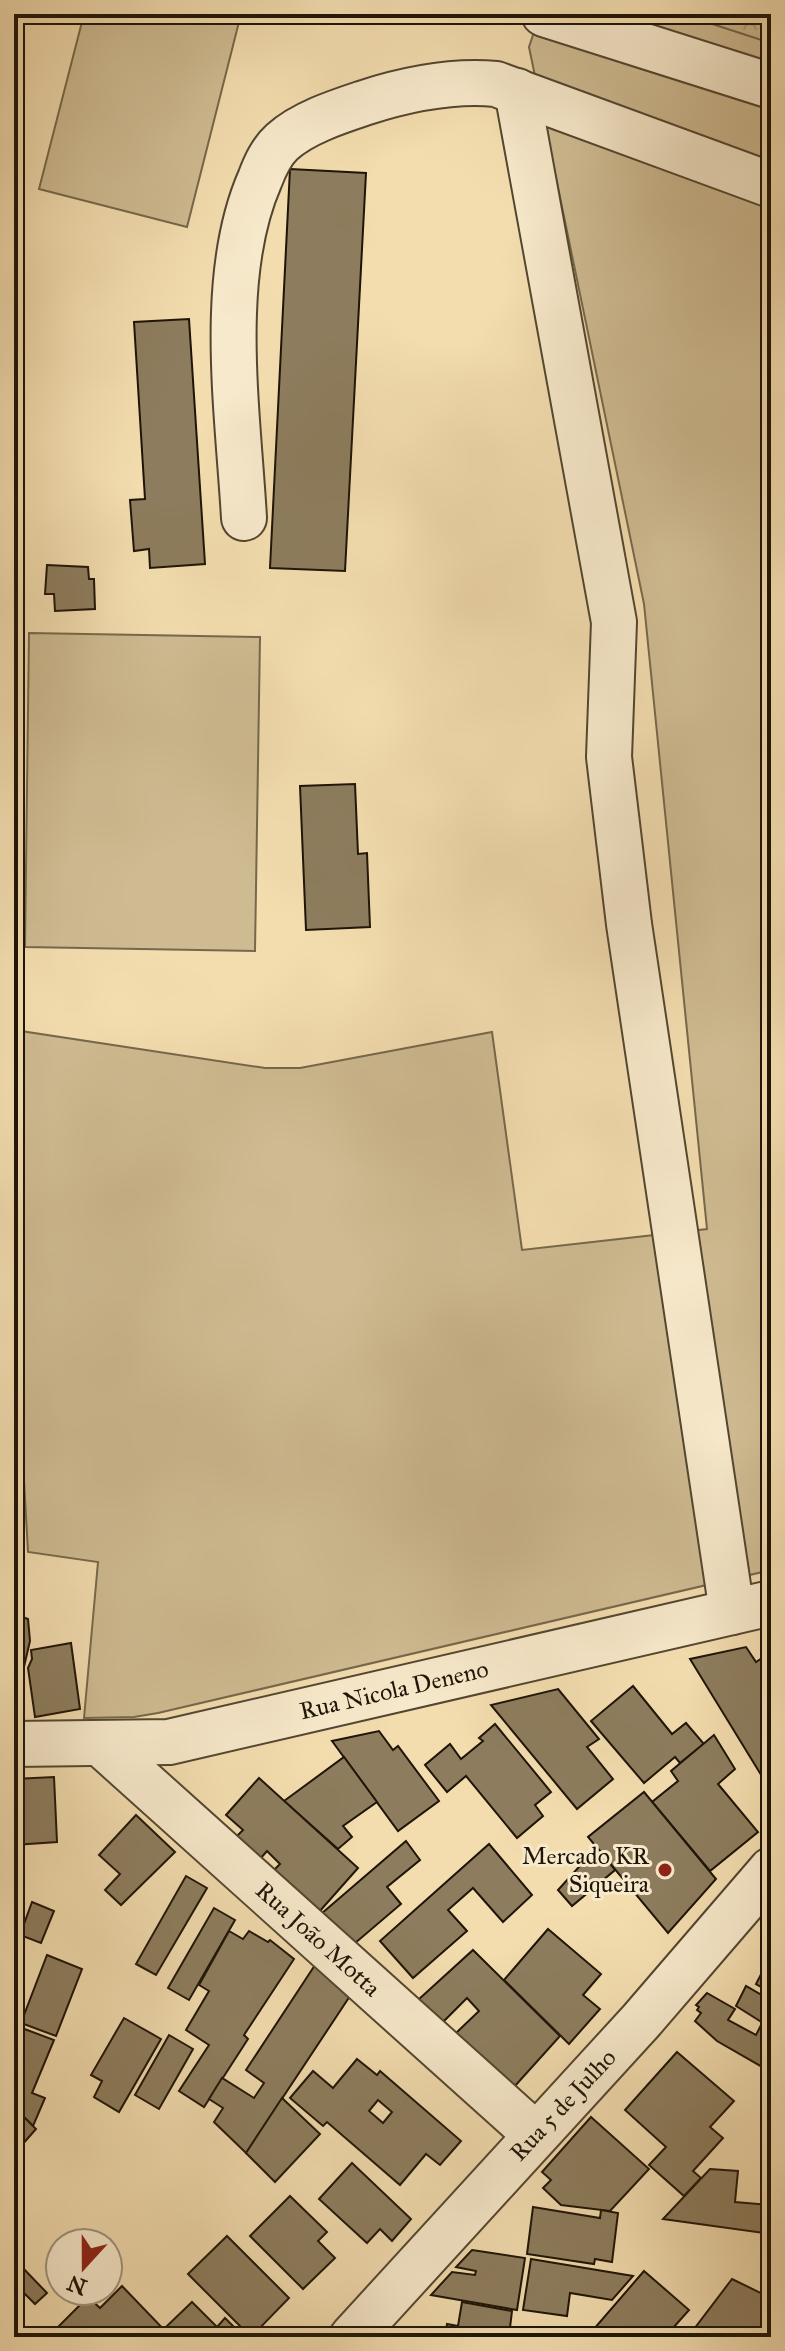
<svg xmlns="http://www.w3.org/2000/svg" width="785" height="2351" font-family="'IM FELL Great Primer',serif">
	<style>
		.green { fill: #cfbb92; stroke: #76684c; stroke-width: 2 }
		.forest { fill: url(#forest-crowns); stroke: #76684c; stroke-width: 2 }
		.building { fill: #8d7d5e; stroke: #1e1407; stroke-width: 2; fill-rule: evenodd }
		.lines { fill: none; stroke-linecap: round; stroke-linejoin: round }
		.minor-casing { stroke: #534631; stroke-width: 48 }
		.minor { stroke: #f7e9cb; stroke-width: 44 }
		.poi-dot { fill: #8f2418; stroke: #f7e9cb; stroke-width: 3 }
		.labels { text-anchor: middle; stroke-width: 6; stroke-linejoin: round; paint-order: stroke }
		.street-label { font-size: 24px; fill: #1e1407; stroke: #f7e9cb }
		.poi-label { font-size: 24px; fill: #1e1407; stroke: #f7e9cb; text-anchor: end }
	</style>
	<defs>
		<pattern id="forest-crowns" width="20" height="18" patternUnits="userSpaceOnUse" patternTransform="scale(2)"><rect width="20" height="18" fill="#cfbb92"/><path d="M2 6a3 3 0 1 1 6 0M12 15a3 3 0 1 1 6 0" fill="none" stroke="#b1a07c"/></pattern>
	</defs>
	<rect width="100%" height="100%" fill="#f3ddaf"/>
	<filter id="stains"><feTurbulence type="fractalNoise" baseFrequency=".0025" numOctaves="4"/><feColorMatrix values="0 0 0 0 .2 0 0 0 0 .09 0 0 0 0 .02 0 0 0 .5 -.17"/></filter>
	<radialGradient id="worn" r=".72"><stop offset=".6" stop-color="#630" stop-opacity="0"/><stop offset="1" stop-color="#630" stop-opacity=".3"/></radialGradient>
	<g class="green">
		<polygon points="84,14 241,14 187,227 39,189"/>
		<polygon points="540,14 682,14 771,43 771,1570 158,1713 134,1717 84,1718 98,1562 28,1552 14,1302 14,1030 265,1068 300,1068 492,1032 522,1250 707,1229 644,604 529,47"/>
		<polygon points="29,633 260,637 255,951 25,947"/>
	</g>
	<polygon class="forest" points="682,14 771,14 771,43"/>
	<g class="building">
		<polygon points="290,169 366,173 345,571 270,568"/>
		<polygon points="189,319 205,564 150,568 149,549 134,551 130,500 145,499 134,322"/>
		<polygon points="47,565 88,567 89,579 94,579 95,609 55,611 54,594 45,594"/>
		<polygon points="355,784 358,854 367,853 370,927 306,930 300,786"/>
		<polygon points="14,1614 28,1619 30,1641 20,1684 14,1682"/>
		<polygon points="71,1643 80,1709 35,1717 28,1668 32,1659 31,1650"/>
		<polygon points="746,1647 756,1662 771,1652 771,1791 690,1659"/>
		<polygon points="633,1686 672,1734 686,1723 704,1744 680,1763 675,1757 644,1783 591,1721"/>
		<polygon points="558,1689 599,1739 587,1747 613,1779 577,1809 491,1705"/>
		<polygon points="495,1724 551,1792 535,1805 543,1816 517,1838 466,1776 447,1792 425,1765 450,1744 461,1759 483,1741 479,1738"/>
		<polygon points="379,1731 393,1750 398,1746 439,1801 398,1831 332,1741"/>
		<polygon points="714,1735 735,1769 718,1784 758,1832 710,1871 652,1802 678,1781 671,1771"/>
		<polygon points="344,1757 377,1802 343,1826 352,1837 338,1849 284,1801"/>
		<polygon points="54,1777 57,1842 14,1845 14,1874 14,1779"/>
		<polygon points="259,1778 358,1868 319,1912 273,1871 280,1864 267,1851 260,1859 236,1837 243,1830 226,1815"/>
		<polygon points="644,1792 716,1879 668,1933 588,1837"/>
		<polygon points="136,1815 175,1852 121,1905 105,1890 120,1874 99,1855"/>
		<polygon points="406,1841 420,1860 387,1887 401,1904 354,1944 321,1914"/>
		<polygon points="489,1844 532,1895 503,1922 473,1888 448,1910 467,1931 413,1978 380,1941"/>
		<polygon points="597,1847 615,1870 572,1906 558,1890"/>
		<polygon points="186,1876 207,1888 156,1975 136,1964"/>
		<polygon points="32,1902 54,1911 41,1943 20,1935"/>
		<polygon points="214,1908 235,1920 189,2000 168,1988"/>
		<polygon points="548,1929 601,1974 583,1995 600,2009 569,2044 504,1980"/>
		<polygon points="229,1931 243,1939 249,1931 268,1942 270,1940 294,1959 244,2035 248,2039 204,2107 179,2091 209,2045 186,2030 209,1991 199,1985"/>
		<polygon points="473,1950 560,2036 514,2087 455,2034 479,2011 467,1998 442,2023 418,2000"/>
		<polygon points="47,1955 82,1969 56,2036 21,2023"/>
		<polygon points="771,1955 771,2028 736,2006 746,1986 765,1997 768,1991 756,1984"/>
		<polygon points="317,1962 352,1993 246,2153 214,2122 223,2108 209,2099 222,2078 254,2098 264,2083 246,2070"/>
		<polygon points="707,1993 735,2009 728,2020 756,2035 761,2025 771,2030 771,2072 717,2041 695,2021 701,2013 697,2010 699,2007 696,2005"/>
		<polygon points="124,2018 161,2039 119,2112 94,2097 102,2081 91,2075"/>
		<polygon points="19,2027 54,2040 32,2093 45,2098 33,2126 14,2107 14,2039"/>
		<polygon points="169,2035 193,2049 159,2109 135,2095"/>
		<polygon points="677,2052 734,2101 710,2127 723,2138 693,2171 701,2178 684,2196 649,2165 666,2147 625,2110"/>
		<path d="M357,2059l20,16 3,-4 81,70 -21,24 -14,-11 -26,31 -73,-63 -4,4 -33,-28 23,-27 20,17zM378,2100l14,12 -9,11 -14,-12z"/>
		<polygon points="282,2098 320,2134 275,2182 246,2153"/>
		<polygon points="14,2107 36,2129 14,2154"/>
		<polygon points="591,2117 649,2169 610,2211 561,2205 543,2188 551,2180 542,2172"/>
		<polygon points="352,2163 411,2219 392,2241 380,2229 367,2243 319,2199"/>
		<polygon points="710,2169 738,2171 735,2202 771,2205 771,2234 663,2219"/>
		<polygon points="290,2196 327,2232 318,2241 335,2258 303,2289 250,2236"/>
		<polygon points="533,2207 600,2218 601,2210 618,2213 612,2262 595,2259 594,2264 527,2254"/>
		<polygon points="227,2236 289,2298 251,2337 188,2274"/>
		<polygon points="472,2250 525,2258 517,2310 431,2295 452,2272 475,2275 476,2271 456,2267"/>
		<polygon points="531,2259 633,2276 612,2300 570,2293 567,2316 523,2310"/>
		<polygon points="20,2265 47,2293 35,2304 14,2283 14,2272"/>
		<polygon points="644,2271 689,2310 665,2337 587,2337"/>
		<polygon points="732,2279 771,2298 771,2337 688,2337"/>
		<polygon points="122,2286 171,2337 64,2337 56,2329 88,2297 100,2308"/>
		<polygon points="192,2302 217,2327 225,2318 244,2337 178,2337 167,2326"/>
		<polygon points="462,2302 512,2311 509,2336 514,2337 445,2337 447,2324 458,2326"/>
	</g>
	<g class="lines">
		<g class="minor-casing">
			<g id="minor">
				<polyline points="544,14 771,86"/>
				<polyline points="517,91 614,622 609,757 629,924 732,1612"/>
				<path d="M244,518c-6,-106 -27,-241 16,-339 5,-13 11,-27 22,-37 21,-19 55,-30 82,-39 43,-14 87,-23 132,-19l275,101"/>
				<polyline points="14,1744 169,1742 771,1603"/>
				<polyline points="102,1745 535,2134"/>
				<polyline points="352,2337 641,2021 771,1870"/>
			</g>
		</g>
		<use href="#minor" class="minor"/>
	</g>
	<circle class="poi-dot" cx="665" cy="1870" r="8"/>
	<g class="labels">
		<g class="street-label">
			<text transform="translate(394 1690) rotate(-13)" y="8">Rua Nicola Deneno</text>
			<text transform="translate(318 1939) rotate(42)" y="8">Rua João Motta</text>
			<text transform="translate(563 2105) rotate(-47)" y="8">Rua 5 de Julho</text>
		</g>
		<g class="poi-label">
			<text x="649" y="1864">Mercado KR<tspan x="649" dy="28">Siqueira</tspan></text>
		</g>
	</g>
	<rect width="785" height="2351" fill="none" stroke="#f3ddaf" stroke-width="48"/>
	<rect x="16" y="16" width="753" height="2319" fill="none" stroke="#1e1407" stroke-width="4"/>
	<rect x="24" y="24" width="737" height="2303" fill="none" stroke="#1e1407" stroke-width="2"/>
	<g transform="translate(84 2267) rotate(201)"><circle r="38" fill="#f7e9cb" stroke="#a0947d" stroke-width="2"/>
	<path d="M0-6L14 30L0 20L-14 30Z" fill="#8f2418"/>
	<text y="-12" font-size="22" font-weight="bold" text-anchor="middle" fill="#1e1407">N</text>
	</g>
	<rect width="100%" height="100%" filter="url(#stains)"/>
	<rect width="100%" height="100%" fill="url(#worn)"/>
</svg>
